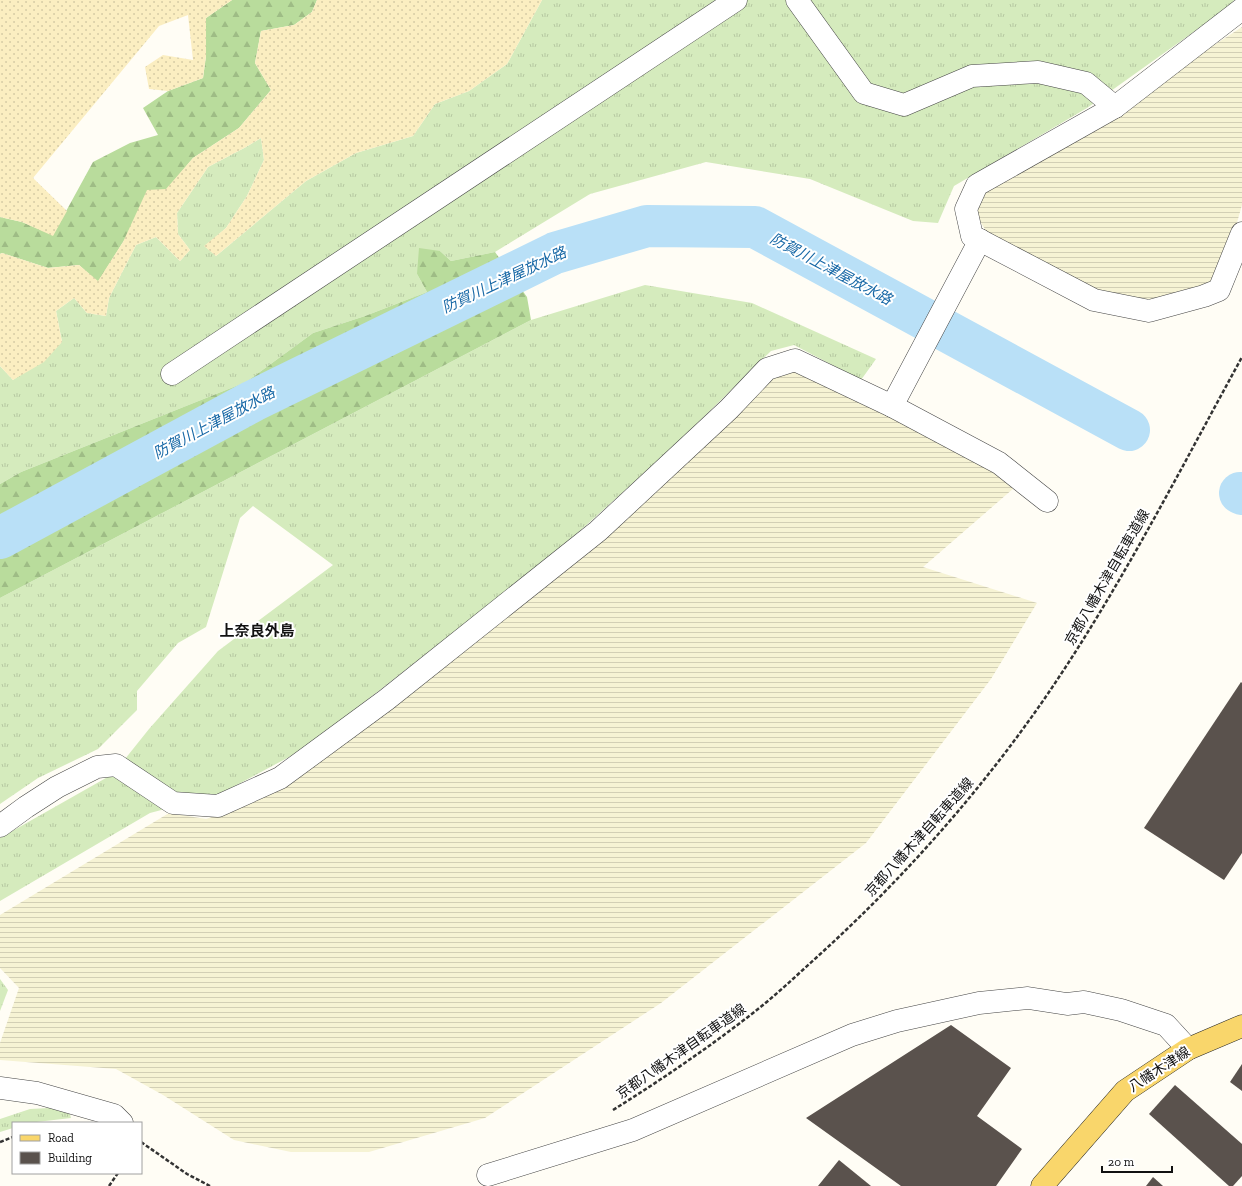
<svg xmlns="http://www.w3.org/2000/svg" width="1242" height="1186" font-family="'Zilla Slab','Noto Sans JP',serif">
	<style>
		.farmland { fill: url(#farmland-rules) }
		.grass { fill: url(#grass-tufts) }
		.forest { fill: url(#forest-firs) }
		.sand { fill: url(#sand-dots) }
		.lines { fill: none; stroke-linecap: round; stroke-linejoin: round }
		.river { stroke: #b9e0f7; stroke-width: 42 }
		.building { fill: #5a524d }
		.minor-casing { stroke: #444; stroke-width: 23 }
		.major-casing { stroke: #222; stroke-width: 23 }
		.path { stroke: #333; stroke-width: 2.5; stroke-dasharray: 4 2; stroke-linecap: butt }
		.minor { stroke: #fff; stroke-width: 22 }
		.major { stroke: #f9d66b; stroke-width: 22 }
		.labels { text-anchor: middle; stroke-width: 4; stroke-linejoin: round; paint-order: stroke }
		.street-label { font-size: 14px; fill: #111; stroke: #fff }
		.water-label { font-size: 15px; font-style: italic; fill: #1768a6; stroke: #fff }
		.neighbourhood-label { font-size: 15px; font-weight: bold; fill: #111; stroke: #fff }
	</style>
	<defs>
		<pattern id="farmland-rules" width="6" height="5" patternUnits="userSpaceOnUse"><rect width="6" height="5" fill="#f6f3d4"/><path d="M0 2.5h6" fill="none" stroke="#d2cfb5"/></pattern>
		<pattern id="grass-tufts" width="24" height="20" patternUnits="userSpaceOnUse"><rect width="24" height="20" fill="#d5ebbd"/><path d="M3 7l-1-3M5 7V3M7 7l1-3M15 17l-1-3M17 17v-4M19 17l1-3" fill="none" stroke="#b6c8a1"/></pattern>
		<pattern id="forest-firs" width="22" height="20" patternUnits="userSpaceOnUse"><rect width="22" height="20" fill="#b9dc9c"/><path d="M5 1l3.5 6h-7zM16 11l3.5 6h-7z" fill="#9ebc85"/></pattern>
		<pattern id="sand-dots" width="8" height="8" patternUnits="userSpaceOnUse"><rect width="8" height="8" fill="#fbeec1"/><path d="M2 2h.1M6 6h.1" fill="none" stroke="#d6cba5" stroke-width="1.8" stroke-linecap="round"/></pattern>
	</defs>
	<rect width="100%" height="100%" fill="#fffdf5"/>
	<g class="farmland">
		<polygon points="1242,27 1242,205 1226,261 1209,286 1153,307 1120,302 989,236 975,213 981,189 1081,131"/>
		<polygon points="800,367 1021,482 923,567 1037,603 991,679 866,843 661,1003 485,1118 369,1152 291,1152 234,1140 163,1095 116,1069 0,1060 0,1043 19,988 0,968 0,915 169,813 206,819 254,802 502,620 770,371"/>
	</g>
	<g class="grass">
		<polygon points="542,0 1234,0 1230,6 1087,108 954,186 938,223 913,221 810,179 706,162 590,194 495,252 451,261 440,251 417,274 427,292 365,316 313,333 246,382 21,472 0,484 0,366 13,380 62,342 56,311 74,298 87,313 106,316 109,298 136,245 156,237 180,261 190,250 178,234 177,213 208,167 246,147 261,138 264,160 247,196 226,228 205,246 216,256 306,181 356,153 413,136 435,104 469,91 507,64"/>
		<polygon points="645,285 752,303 876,359 861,380 794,345 771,351 672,448 553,555 304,749 218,795 150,813 0,901 0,838 113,774 149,729 218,651 333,565 253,506 240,518 206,627 178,643 137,691 137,710 98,749 38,778 0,804 0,598 531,320"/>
		<polygon points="0,979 8,990 0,1011"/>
		<polygon points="68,1107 71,1118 28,1123 13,1123 13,1128 0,1132 0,1119 30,1109"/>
	</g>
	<g class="forest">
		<polygon points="232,0 317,0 312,12 294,25 261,31 255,63 271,90 239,128 193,158 123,242 98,282 79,265 48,268 2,253 0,254 0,217 22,222 53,235 93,162 130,143 158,135 143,108 168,91 203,78 206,56 206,18"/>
		<polygon points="419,248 440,251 451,261 495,252 527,297 531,320 0,598 0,484 21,472 246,382 313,333 365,316 427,292 417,274"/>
	</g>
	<g class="sand">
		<polygon points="0,0 232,0 206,18 206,56 203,78 168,91 149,89 145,67 163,55 193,60 188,15 159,26 33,178 67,211 53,236 22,222 0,217"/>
		<polygon points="317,0 542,0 507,64 469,91 435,104 413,136 356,153 306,181 216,256 204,246 226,228 247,196 264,160 261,138 246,147 208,167 177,213 178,234 190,250 180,261 156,237 136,245 109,298 106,316 87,313 74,298 56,311 62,342 44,362 13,380 0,366 0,254 2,253 48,268 79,265 98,281 123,242 147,190 166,189 193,158 239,128 271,90 255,63 261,31 294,25 312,12"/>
	</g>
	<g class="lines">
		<g class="river">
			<polyline points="1240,493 1242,494"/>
			<polyline points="0,538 253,401 555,253 647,226 755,227 1129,430"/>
		</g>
	</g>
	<g class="building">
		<polygon points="1241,682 1242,683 1242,853 1224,880 1144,828"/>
		<polygon points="951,1025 1011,1068 977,1116 1022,1149 996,1186 901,1186 806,1118"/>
		<polygon points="1242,1064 1242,1091 1230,1082"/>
		<polygon points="1175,1085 1242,1144 1242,1176 1233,1186 1229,1186 1149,1114"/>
		<polygon points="839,1160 871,1186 818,1186"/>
		<polygon points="1153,1177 1163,1186 1146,1186"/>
	</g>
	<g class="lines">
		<g class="minor-casing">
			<g id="minor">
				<polyline points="797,0 864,93 904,105 972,76 1038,72 1086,83 1115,107"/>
				<polyline points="1242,9 1115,107 977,185 966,209 972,236 1094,300 1149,311 1204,296 1219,290 1242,233"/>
				<polyline points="172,374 736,0"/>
				<polyline points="892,406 980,240"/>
				<polyline points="0,826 26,807 57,787 97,767 116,765 173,803 218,806 280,778 386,700 598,531 729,409 767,369 795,360 892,406 999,463 1047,501"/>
				<polyline points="0,1088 37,1093 114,1115 122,1123"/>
				<polyline points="488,1175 633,1130 852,1035 897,1021 979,1003 1028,998 1067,1004 1084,1002 1121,1010 1166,1025 1188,1049"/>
			</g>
		</g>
		<g class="major-casing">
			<polyline id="major" points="1042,1186 1125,1091 1188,1049 1242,1026"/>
		</g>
		<g class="path">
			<path d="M613,1110c48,-30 95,-62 140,-97 22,-17 43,-37 64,-56 86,-78 164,-166 230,-262 73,-107 133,-225 195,-338"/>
			<polyline points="0,1142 13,1137"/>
			<polyline points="141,1142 187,1174 210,1186"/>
			<polyline points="109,1186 118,1173"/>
		</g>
		<use href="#minor" class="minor"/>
		<use href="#major" class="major"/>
	</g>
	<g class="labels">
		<g class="street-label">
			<text transform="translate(1107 577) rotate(-60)" y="5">京都八幡木津自転車道線</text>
			<text transform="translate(919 837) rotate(-48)" y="5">京都八幡木津自転車道線</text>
			<text transform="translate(681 1051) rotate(-35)" y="5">京都八幡木津自転車道線</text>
			<text transform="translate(1159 1069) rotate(-33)" y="5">八幡木津線</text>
		</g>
		<g class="water-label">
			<text transform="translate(831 269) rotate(28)" y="5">防賀川上津屋放水路</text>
			<text transform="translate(504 280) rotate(-25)" y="5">防賀川上津屋放水路</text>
			<text transform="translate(214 423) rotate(-28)" y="5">防賀川上津屋放水路</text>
		</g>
		<g class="neighbourhood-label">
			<text x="257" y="636">上奈良外島</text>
		</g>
	</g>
	<rect x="12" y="1122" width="130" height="52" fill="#ffffff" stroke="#a0a0a0"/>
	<rect x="20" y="1135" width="20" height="6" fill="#f9d66b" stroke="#a0a0a0"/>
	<text x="48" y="1142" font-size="12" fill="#111111">Road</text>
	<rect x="20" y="1152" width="20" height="12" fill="#5a524d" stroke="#a0a0a0"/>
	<text x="48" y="1162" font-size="12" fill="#111111">Building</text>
	<path d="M1102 1166v6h70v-6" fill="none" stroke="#111111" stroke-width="2"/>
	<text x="1108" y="1166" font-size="12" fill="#111111" stroke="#ffffff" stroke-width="3" paint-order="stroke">20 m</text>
</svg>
